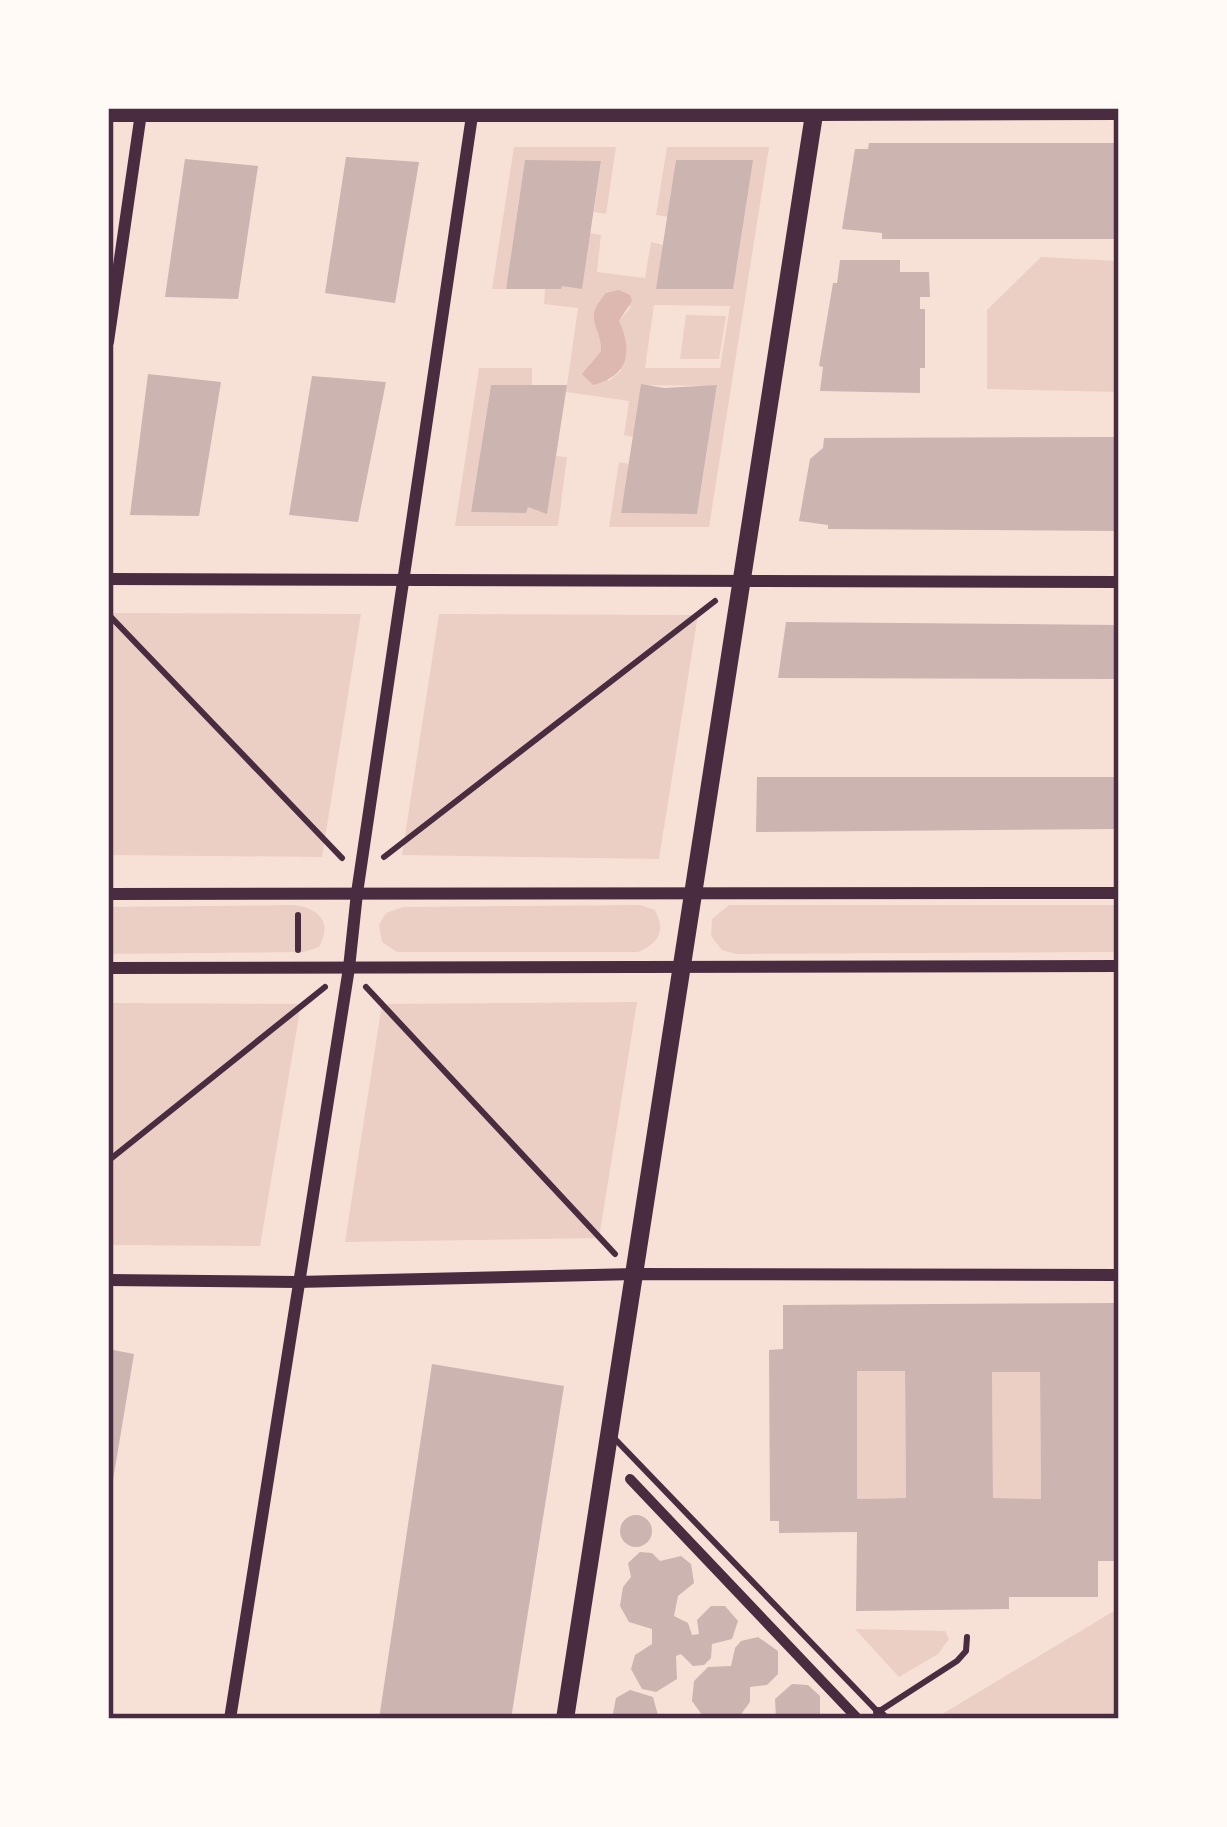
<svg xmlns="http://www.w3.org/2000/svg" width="1227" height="1827" font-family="Inter,sans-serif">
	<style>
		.green { fill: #ebcfc5; fill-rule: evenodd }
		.water { fill: #dcb8b0 }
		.building { fill: #ccb4b1; fill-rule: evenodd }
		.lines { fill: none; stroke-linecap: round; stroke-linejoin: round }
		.path { stroke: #4a2c40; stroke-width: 6 }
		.service { stroke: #4a2c40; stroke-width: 6 }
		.pedestrian { stroke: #4a2c40; stroke-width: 10 }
		.minor { stroke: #4a2c40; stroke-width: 12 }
		.tertiary { stroke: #4a2c40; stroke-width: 16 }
		.secondary { stroke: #4a2c40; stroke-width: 18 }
		.neatline { fill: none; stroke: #4a2c40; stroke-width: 4.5 }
	</style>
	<rect width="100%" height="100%" fill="#f7e1d7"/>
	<g class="green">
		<polygon points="514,147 616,147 606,214 594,212 601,161 525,161 506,289 492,289"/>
		<path d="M667,147h102l-60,380h-100l10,-65 10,2 -8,49 76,1 20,-128 -75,-1 -9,52 -9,-2 5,-34 -63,-9 12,-84 -34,-4 1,-15 17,-3 28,-53 11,2 -4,37 48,6 6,-36 12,3 5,-28 -12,-2zM602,297l29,10 -12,14 2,50 -12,10 -19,-17 11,-13c0,-21 -14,-32 1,-54zM654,305l76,1 -10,62h-75z"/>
		<polygon points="1041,257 1119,261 1119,392 987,389 987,310"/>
		<polygon points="686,315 726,316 719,359 680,359"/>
		<polygon points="479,368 532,368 532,385 491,385 471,512 525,513 528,507 547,513 556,456 567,457 558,526 455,526"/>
		<polygon points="108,613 361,614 322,857 108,855"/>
		<polygon points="439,614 698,615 659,859 402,855"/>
		<path d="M293,905c26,3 40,17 26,42l-15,5 -196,2v-47z"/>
		<path d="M640,905l15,5c11,21 4,33 -17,42h-241l-15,-10 -3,-17 7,-12 17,-6z"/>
		<polygon points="729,905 1119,905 1119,952 736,954 722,950 711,936 712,919"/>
		<polygon points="637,1002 599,1238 345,1242 382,1004"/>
		<polygon points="108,1003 301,1004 260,1246 108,1245"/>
		<polygon points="857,1371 905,1371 906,1498 857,1499"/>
		<polygon points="992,1372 1040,1372 1041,1499 993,1498"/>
		<polygon points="1119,1608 1119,1719 934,1719"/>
		<polygon points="855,1629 945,1631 949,1639 938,1654 899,1677"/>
	</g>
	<path class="water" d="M619,290l11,5 2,6 -13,20c14,30 10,55 -26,64l-11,-11 19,-23c0,-27 -19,-31 5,-58z"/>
	<g class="building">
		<polygon points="869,143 1119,143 1119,239 882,239 882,233 842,229 855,149 868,149"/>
		<polygon points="346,157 419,162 395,303 325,293"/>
		<polygon points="185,159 258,166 238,299 165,297"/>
		<polygon points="525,160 601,161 582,289 562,286 561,289 506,289"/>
		<polygon points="676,160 753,160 733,289 656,289"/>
		<polygon points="840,260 900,260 900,272 929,272 930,297 920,297 920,309 925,309 925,368 920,368 920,393 820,391 823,367 819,366 833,283 837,283"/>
		<polygon points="148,374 221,382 199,516 130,515"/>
		<polygon points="312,376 386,382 358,522 289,515"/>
		<polygon points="641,384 664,388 717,385 697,514 621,513"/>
		<polygon points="491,385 567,385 547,514 528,507 526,513 471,512"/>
		<polygon points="1119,437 1119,531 828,529 828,525 799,521 810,459 823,448 824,438"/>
		<polygon points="786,622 1119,625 1119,679 778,678"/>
		<polygon points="757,777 1119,777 1119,829 756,832"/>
		<path d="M1119,1303v258h-21v36h-89v12l-153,2 1,-79 -78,1v-12h-9l-1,-171 14,-1v-44zM857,1371h48l1,127 -49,1zM992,1372h48l1,127 -48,-1z"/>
		<polygon points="108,1349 134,1354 110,1498 108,1498"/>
		<polygon points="432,1364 564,1386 511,1719 379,1719"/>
		<circle cx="636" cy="1531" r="16"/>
		<polygon points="640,1552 652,1553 660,1561 681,1556 691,1564 694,1583 678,1596 674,1616 688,1623 692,1635 699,1634 697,1620 711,1606 725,1606 738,1621 732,1639 712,1644 711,1658 704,1665 693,1666 681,1654 676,1656 677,1679 656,1692 642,1689 631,1669 635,1655 652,1644 652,1629 629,1622 620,1606 623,1587 631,1577 628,1563"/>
		<polygon points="758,1637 778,1651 778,1674 767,1685 750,1687 750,1702 739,1717 705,1719 692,1701 694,1681 708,1667 731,1666 735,1648 741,1641"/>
		<polygon points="792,1684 808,1685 820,1696 820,1719 776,1719 775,1699"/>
		<polygon points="630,1690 653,1697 659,1719 612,1719 616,1698"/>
	</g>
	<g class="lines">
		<g class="path">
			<polyline points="108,614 342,858"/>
			<polyline points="384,857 715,601"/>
			<polyline points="298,950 298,915"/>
			<polyline points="366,987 615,1254"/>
			<polyline points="108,1161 325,987"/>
		</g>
		<polyline class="service" points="615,1439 878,1712 957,1661 966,1651 967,1637"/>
		<g class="pedestrian">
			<polyline points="630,1479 858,1719"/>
			<polyline points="878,1712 885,1719"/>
		</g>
		<g class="minor">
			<polyline points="108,342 141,113"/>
			<polyline points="108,579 1119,582"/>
			<polyline points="108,894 1119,893"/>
			<polyline points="108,968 1119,966"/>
			<polyline points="108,1280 297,1282 635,1274 1119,1275"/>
			<polyline points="230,1719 349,968 357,893 473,109"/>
		</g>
		<polyline class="tertiary" points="814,113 1119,112"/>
		<g class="secondary">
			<polyline points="108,113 814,113"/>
			<polyline points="565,1719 815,108"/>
		</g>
	</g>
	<rect width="1227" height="1827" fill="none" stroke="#fffaf5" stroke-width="222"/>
	<rect x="111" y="111" width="1005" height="1605" class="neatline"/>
</svg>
